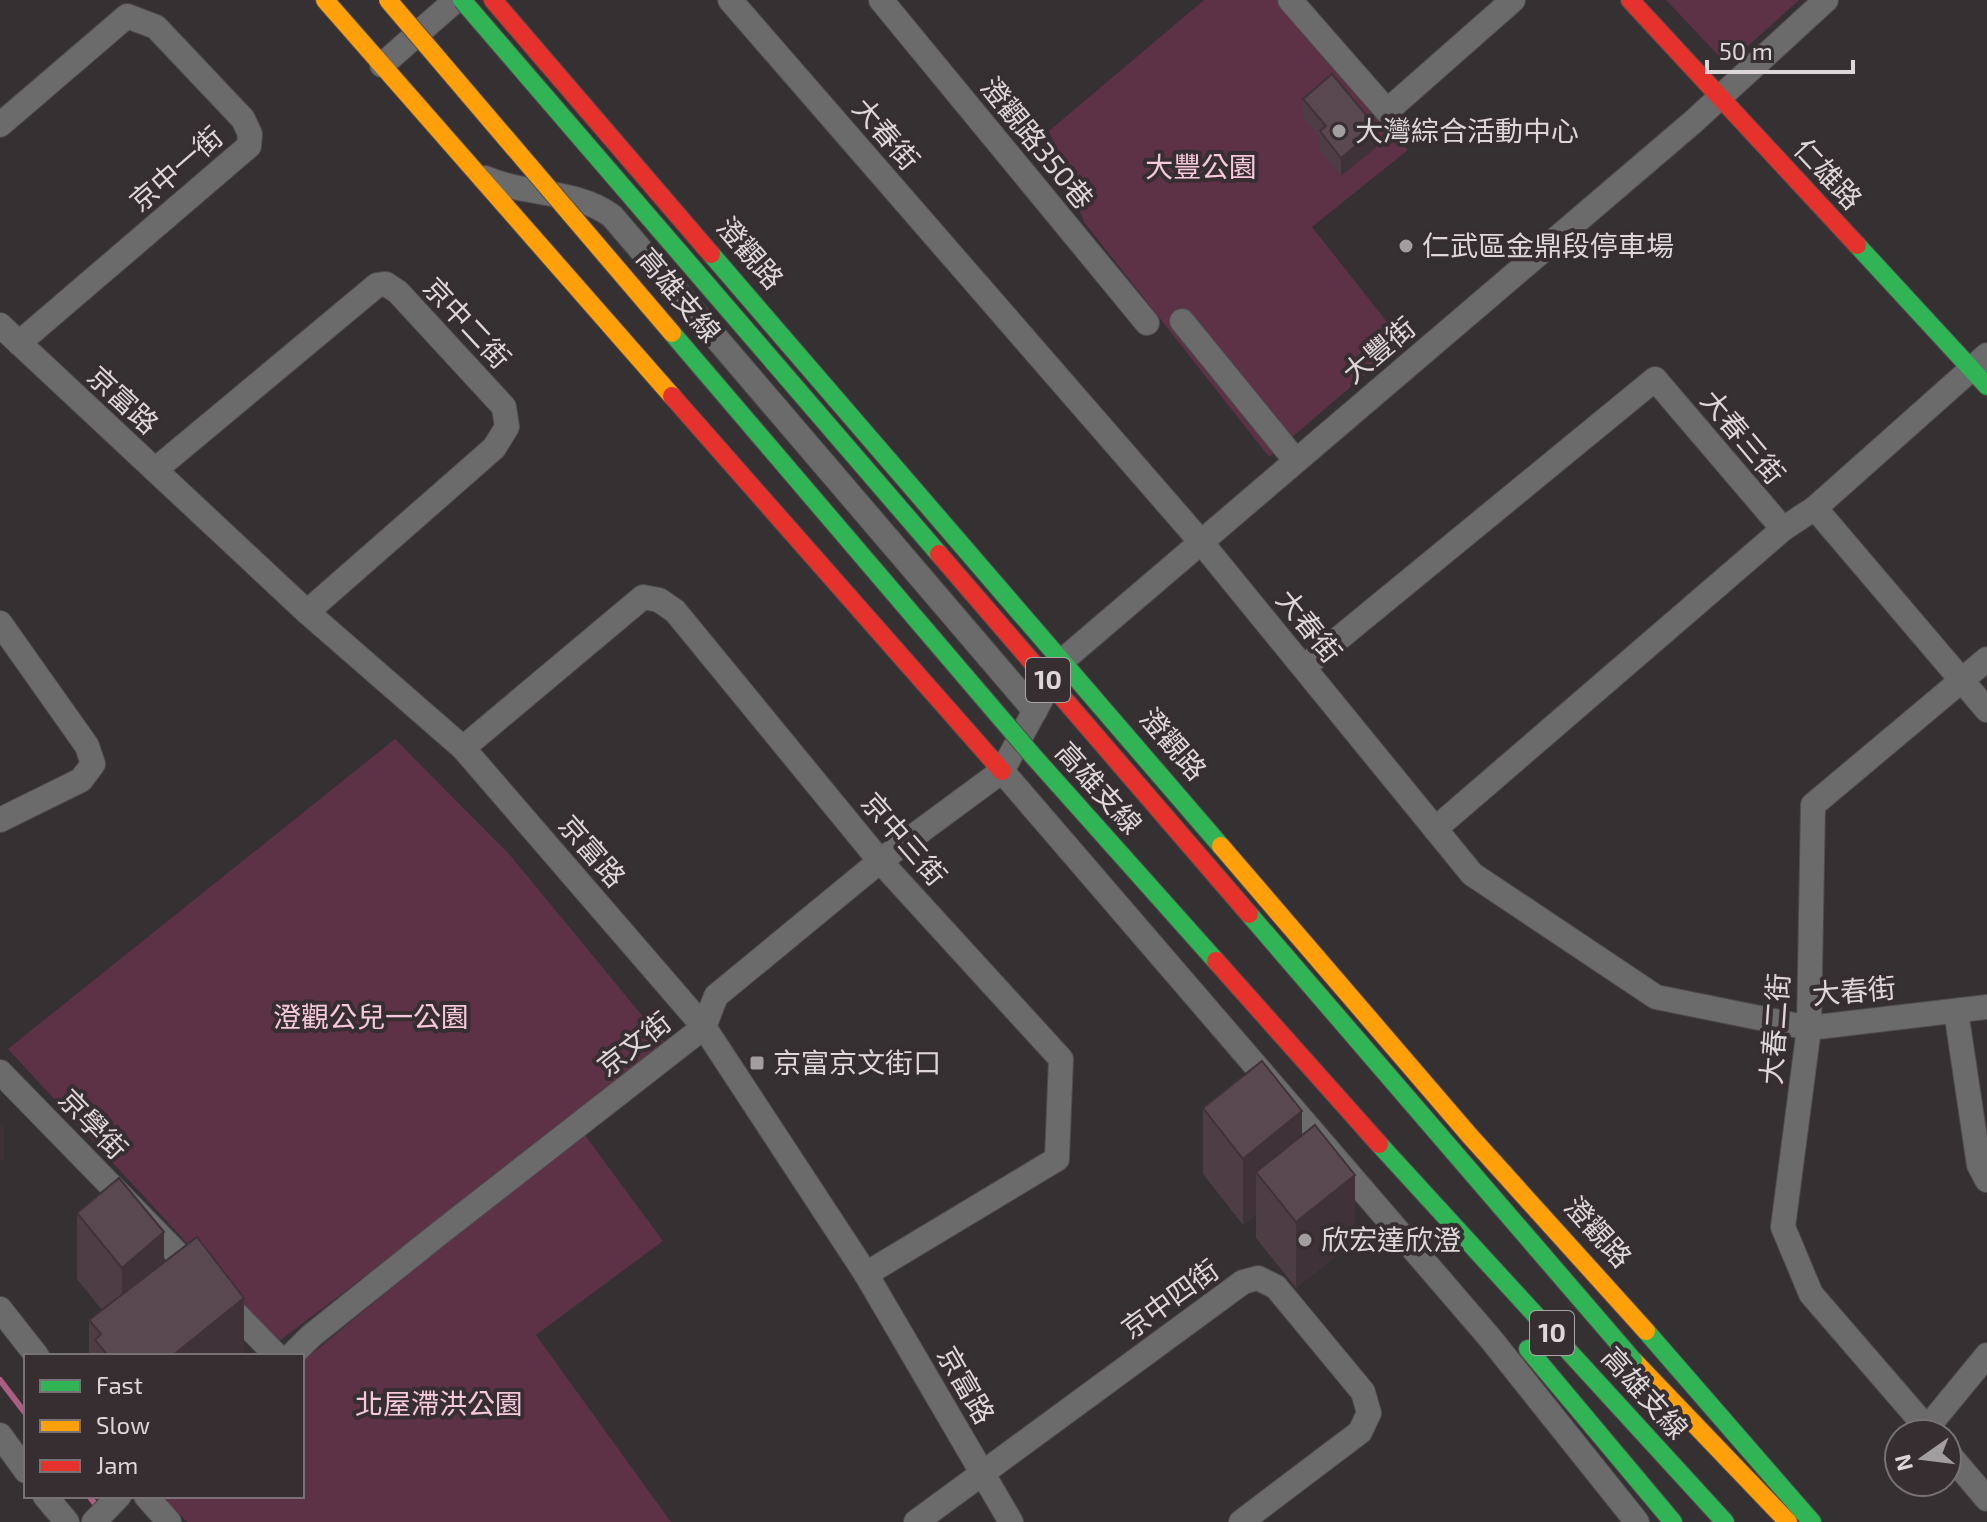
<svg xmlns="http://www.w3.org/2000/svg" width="1987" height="1522" font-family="'Exo 2','Noto Sans TC',sans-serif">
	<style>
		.green { fill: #5d3146 }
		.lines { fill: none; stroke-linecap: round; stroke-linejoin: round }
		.stream { stroke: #a95e82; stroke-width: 6 }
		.street-casing { stroke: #4f4c4d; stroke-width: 26 }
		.fast-casing { stroke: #4f4c4d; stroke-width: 20 }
		.slow-casing { stroke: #4f4c4d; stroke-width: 20 }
		.jam-casing { stroke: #4f4c4d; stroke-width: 20 }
		.street { stroke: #6c6b6b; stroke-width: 24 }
		.fast { stroke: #30b455; stroke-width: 18 }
		.slow { stroke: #ff9f0a; stroke-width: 18 }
		.jam { stroke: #e5322d; stroke-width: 18 }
		.fast-bridge-casing { stroke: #4f4c4d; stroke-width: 20; stroke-linecap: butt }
		.slow-bridge-casing { stroke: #4f4c4d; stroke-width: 20; stroke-linecap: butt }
		.jam-bridge-casing { stroke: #4f4c4d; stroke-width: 20; stroke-linecap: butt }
		.fast-bridge { stroke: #30b455; stroke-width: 18 }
		.slow-bridge { stroke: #ff9f0a; stroke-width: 18 }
		.jam-bridge { stroke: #e5322d; stroke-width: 18 }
		.wall { fill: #4d3e46 }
		.shaded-wall { fill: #3f3239 }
		.building { fill: #5a4851; stroke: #3f3239; stroke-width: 2 }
		.poi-dot { fill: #a29d9f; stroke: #372e32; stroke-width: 3 }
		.labels { text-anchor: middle; stroke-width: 8; stroke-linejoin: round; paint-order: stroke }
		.shield { fill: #372e32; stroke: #aba4a7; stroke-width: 2 }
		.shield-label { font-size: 26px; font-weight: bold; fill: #ddd7d9 }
		.poi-label { font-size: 28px; fill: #ddd7d9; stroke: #372e32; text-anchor: start }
		.street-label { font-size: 28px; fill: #ddd7d9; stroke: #372e32 }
		.park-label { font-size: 28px; fill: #f6c8db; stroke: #372e32 }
	</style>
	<rect width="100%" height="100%" fill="#353032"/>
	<g class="green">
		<polygon points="1204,0 1278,0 1408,150 1312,227 1403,342 1269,457 1084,222 1049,131"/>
		<polygon points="1666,0 1799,0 1736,57 1718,55"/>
		<polygon points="395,739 510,855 668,1047 278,1342 8,1049"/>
		<polygon points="582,1131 663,1241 536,1335 671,1522 187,1522 162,1496 302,1496 302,1362"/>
	</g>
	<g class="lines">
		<g class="stream">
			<polyline points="0,1380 26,1414"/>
			<polyline points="89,1496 99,1509"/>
		</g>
		<g class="street-casing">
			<g id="street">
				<polyline points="730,0 1201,542 1472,874 1656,997 1809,1028 1987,1007"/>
				<polyline points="881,0 1147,323"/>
				<polyline points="1290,0 1387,111 1513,0"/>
				<polyline points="382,65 456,0"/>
				<polyline points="0,125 127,16 156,27 243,119 250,134 249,146 19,343"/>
				<path d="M485,178c41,18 91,11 127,38l423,495"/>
				<polyline points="1182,321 1296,461"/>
				<polyline points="0,325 307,612 463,748 704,1027 866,1274 1011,1522"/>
				<polyline points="155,470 377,285 386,284 398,292 504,407 507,427 494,448 307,612"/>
				<polyline points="1815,508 1987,710"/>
				<polyline points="1783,529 1815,508 1987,355"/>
				<polyline points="0,623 87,746 93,764 81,780 0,820"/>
				<polyline points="1304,667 1655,379 1783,529 1435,829"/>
				<polyline points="463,748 643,597 659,600 675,611 880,861 1061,1059 1057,1159 866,1274"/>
				<polyline points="1002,771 1490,1338 1637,1522"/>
				<polyline points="1956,1011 1979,1165 1987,1180"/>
				<polyline points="0,1072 277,1356"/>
				<polyline points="0,1309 37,1356"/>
				<polyline points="291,1356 311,1336 441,1232 704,1027 716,996 880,861 1002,771 1062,661 1693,122 1826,0"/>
				<polyline points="1927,1428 1987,1355"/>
				<polyline points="1932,1434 1811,1294 1783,1227 1809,1028 1813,805 1987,659"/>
				<polyline points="0,1435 26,1471"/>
				<polyline points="1947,1452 1987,1499"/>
				<polyline points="45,1496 67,1522"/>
				<polyline points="146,1496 169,1522"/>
				<polyline points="94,1522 119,1496"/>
				<polyline points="916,1522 1243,1282 1258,1278 1276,1287 1363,1392 1369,1413 1360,1432 1241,1522"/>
			</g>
		</g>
		<g class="fast-casing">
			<g id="fast">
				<polyline points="1857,245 1987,386"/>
				<polyline points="711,254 1221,846"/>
				<polyline points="1379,1144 1725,1522"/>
				<polyline points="1646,1331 1812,1522"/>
				<polyline points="1528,1349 1673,1522"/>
			</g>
		</g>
		<g class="slow-casing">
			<g id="slow">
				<polyline points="325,0 672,396"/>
				<polyline points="1221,846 1470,1136 1646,1331"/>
				<polyline points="1633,1360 1788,1522"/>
			</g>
		</g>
		<g class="jam-casing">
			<g id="jam">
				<polyline points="493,0 711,254"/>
				<polyline points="1630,0 1857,245"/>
				<polyline points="672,396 1002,771"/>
			</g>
		</g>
		<use href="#street" class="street"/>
		<use href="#fast" class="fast"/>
		<use href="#slow" class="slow"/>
		<use href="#jam" class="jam"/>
		<g class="fast-bridge-casing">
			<g id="fast-bridge">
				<polyline points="462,0 939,554"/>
				<polyline points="672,333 1034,757 1216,961"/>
				<polyline points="1249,914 1633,1360"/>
			</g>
		</g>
		<g class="slow-bridge-casing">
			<polyline id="slow-bridge" points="388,0 672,333"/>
		</g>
		<g class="jam-bridge-casing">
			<g id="jam-bridge">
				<polyline points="939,554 1249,914"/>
				<polyline points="1216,961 1379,1144"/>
			</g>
		</g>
		<use href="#fast-bridge" class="fast-bridge"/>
		<use href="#slow-bridge" class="slow-bridge"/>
		<use href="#jam-bridge" class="jam-bridge"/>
	</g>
	<g class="wall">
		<polygon points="1303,99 1377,147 1341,176 1320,150 1320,137 1303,117"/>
		<polygon points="1203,1108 1302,1135 1355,1241 1296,1288 1256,1238 1256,1214 1243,1225 1203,1174"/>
		<polygon points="77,1213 164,1262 244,1356 89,1356 89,1320 102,1310 77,1279"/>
	</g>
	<g class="shaded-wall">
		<polygon points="1377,128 1377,147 1341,176 1341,158"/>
		<polygon points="1302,1111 1302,1177 1256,1172 1256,1214 1243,1225 1243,1159"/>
		<polygon points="4,1123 4,1158 0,1162 0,1126"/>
		<polygon points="1355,1175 1355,1241 1296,1288 1296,1222"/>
		<polygon points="164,1232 164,1298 122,1334 122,1268"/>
		<polygon points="244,1298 244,1356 172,1356"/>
	</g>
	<g class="building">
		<polygon points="1332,74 1377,128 1341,158 1320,131 1326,126 1303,99"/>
		<polygon points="1262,1061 1302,1111 1243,1159 1203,1108"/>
		<polygon points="1315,1125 1355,1175 1296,1222 1256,1172"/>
		<polygon points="119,1178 164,1232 122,1268 77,1213"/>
		<polygon points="197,1237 244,1298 172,1356 108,1356 95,1340 101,1334 89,1320"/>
	</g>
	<g class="poi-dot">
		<circle cx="1339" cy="131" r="8"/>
		<circle cx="1406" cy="246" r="8"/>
		<rect x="749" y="1055" width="16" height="16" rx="4"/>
		<circle cx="1305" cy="1240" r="8"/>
	</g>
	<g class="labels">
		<g class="shield">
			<rect x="1026" y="658" width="44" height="44" rx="6"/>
			<rect x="1530" y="1311" width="44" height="44" rx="6"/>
		</g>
		<g class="shield-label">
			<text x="1048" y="689">10</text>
			<text x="1552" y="1342">10</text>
		</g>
		<g class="poi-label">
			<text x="1355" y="141">大灣綜合活動中心</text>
			<text x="1422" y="256">仁武區金鼎段停車場</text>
			<text x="773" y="1073">京富京文街口</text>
			<text x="1321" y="1250">欣宏達欣澄</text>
		</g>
		<g class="street-label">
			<text transform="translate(886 134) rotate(49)" y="10">大春街</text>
			<text transform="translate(1037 143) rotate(51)" y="10">澄觀路350巷</text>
			<text transform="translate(176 169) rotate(-41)" y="10">京中一街</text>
			<text transform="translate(1828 174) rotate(47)" y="10">仁雄路</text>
			<text transform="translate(750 253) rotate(49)" y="10">澄觀路</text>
			<text transform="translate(679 295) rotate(50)" y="10">高雄支線</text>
			<text transform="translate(467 323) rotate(47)" y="10">京中二街</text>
			<text transform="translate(1379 350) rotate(-40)" y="10">大豐街</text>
			<text transform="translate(123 400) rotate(43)" y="10">京富路</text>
			<text transform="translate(1743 437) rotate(50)" y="10">大春三街</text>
			<text transform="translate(1309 626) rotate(51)" y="10">大春街</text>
			<text transform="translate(1173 744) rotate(49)" y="10">澄觀路</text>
			<text transform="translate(1099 788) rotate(48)" y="10">高雄支線</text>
			<text transform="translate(904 839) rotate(49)" y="10">京中三街</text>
			<text transform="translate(592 851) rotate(49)" y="10">京富路</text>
			<text transform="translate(1854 991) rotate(-5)" y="10">大春街</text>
			<text transform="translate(1775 1029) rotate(-86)" y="10">大春二街</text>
			<text transform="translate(634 1044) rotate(-38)" y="10">京文街</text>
			<text transform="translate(93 1124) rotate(46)" y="10">京學街</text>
			<text transform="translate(1598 1232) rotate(48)" y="10">澄觀路</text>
			<text transform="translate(1170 1299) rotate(-36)" y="10">京中四街</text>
			<text transform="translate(966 1385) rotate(60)" y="10">京富路</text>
			<text transform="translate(1645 1393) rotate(48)" y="10">高雄支線</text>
		</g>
		<g class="park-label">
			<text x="1201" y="177">大豐公園</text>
			<text x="371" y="1027">澄觀公兒一公園</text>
			<text x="439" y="1414">北屋滯洪公園</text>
		</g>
	</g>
	<rect x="24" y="1354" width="280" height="144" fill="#372e32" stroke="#797275" stroke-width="2"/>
	<rect x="40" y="1380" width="40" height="12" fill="#30b455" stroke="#797275" stroke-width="2"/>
	<text x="96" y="1394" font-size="24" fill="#ddd7d9">Fast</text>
	<rect x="40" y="1420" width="40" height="12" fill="#ff9f0a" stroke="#797275" stroke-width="2"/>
	<text x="96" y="1434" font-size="24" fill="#ddd7d9">Slow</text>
	<rect x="40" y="1460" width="40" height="12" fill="#e5322d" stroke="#797275" stroke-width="2"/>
	<text x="96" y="1474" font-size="24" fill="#ddd7d9">Jam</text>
	<g transform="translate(1923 1458) rotate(256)"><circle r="38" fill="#372e32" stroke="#797275" stroke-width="2"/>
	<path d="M0-6L14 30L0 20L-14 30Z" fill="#a29d9f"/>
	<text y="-12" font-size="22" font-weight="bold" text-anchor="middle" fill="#ddd7d9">N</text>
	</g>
	<path d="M1707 60v12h146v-12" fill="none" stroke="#ddd7d9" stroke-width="4"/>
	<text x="1719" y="60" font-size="24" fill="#ddd7d9" stroke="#372e32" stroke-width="6" paint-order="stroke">50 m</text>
</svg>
